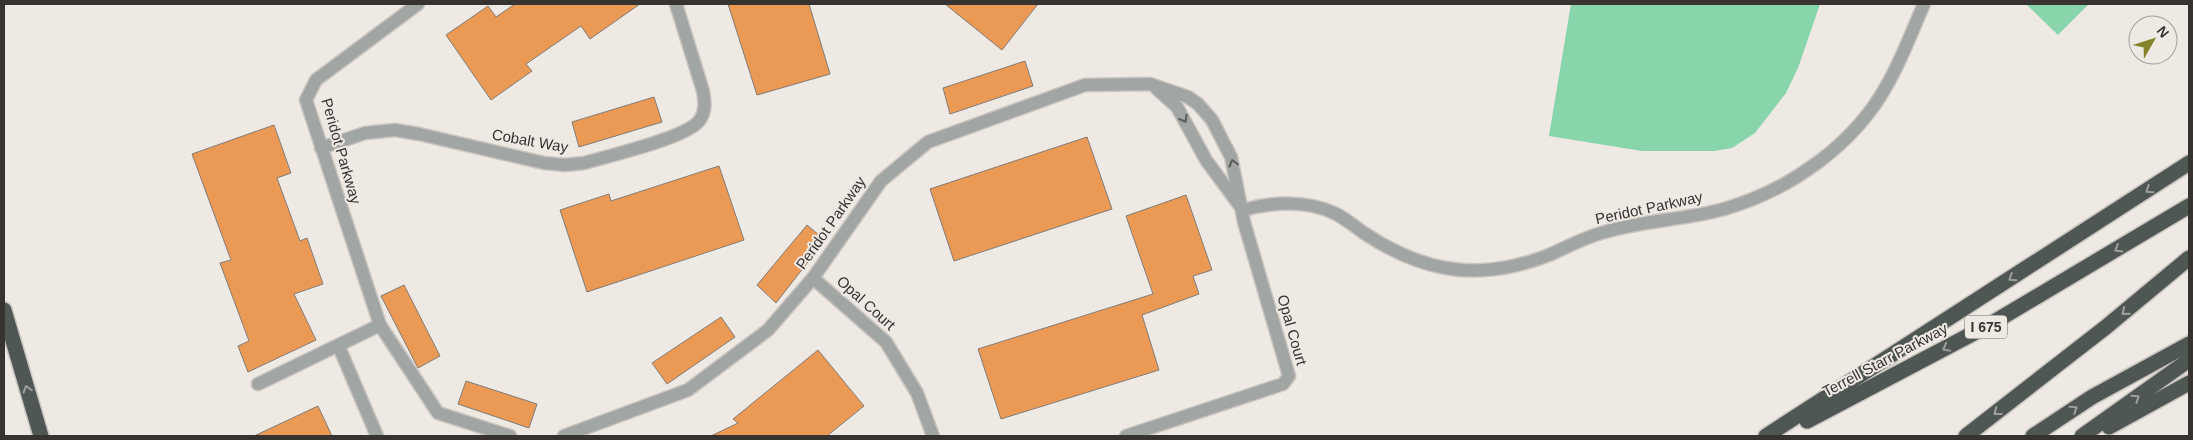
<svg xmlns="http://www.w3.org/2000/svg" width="2193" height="440" font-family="Helvetica,sans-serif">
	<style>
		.green { fill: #88d4ab }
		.building { fill: #ea9a54; stroke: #827c78 }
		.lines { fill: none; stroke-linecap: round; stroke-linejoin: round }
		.street-casing { stroke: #cac5c0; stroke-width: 15 }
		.highway-casing { stroke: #cac5c0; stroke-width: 18 }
		.street { stroke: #a1a5a3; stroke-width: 12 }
		.highway { stroke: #4f5754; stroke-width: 15 }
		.oneway { stroke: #5b5b59 }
		.oneway2 { stroke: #9fa09c }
		.labels { text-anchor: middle; stroke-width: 4; stroke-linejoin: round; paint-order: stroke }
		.shield { fill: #efe9e4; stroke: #6e6a67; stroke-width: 1 }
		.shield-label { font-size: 14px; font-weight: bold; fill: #363331 }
		.street-label { font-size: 15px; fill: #363331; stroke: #efe9e4 }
	</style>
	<rect width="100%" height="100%" fill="#efe9e4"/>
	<g class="green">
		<polygon points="1571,4 1820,4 1798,68 1786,93 1755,133 1732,148 1714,151 1642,151 1549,136"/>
		<polygon points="2026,4 2089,4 2058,35"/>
	</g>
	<g class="building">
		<polygon points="515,4 640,4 590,39 581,26 526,64 532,71 491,100 446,35 488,6 496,17"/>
		<polygon points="728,4 809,4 830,74 757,95"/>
		<polygon points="945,4 1038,4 1002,50"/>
		<polygon points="1025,61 1033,86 950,114 943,88"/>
		<polygon points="654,97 662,122 579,147 572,122"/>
		<polygon points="274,125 291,173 277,178 300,241 307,238 323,284 294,294 316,340 248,372 238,346 249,341 220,263 231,260 192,154"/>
		<polygon points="1087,137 1112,209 954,261 930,189"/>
		<polygon points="719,166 744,240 587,292 560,210 609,194 611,201"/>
		<polygon points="1186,195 1212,270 1193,276 1199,294 1142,315 1159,370 1001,419 978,349 1153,294 1126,216"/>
		<polygon points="807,225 825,240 776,303 757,285"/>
		<polygon points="404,285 440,356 418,368 381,296"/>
		<polygon points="721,317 735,337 667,384 652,363"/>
		<polygon points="818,350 864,406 827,436 711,436 738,423 733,419"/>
		<polygon points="466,381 537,404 529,428 458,404"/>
		<polygon points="318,406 332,436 254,436"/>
	</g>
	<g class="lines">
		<g class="street-casing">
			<g id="street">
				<polyline points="418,4 316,80 306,100 380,325 438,413 510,436"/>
				<polyline points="1157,89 1177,107 1206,160 1240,206"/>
				<path d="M321,148l44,-15 30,-3 24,4 125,29 21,2 19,-2c24,-7 102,-25 115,-42 7,-9 6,-19 4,-30l-27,-87"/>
				<path d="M1243,210c28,-8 64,-10 91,3 11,5 20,13 30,20 24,16 53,30 82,35 34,6 70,0 103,-13 18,-8 36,-18 56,-23 39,-12 80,-12 119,-23 66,-19 130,-64 163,-124 15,-26 25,-54 37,-81"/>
				<polyline points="813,278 886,342 917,393 933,436"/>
				<polyline points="339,347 377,436"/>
				<polyline points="258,384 380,325"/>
				<polyline points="564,436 688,390 768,330 813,278 881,181 928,142 1085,85 1150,84 1188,97 1198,104 1212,120 1231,157 1244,222 1289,376 1283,384 1126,436"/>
			</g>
		</g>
		<g class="highway-casing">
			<g id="highway">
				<polyline points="4,310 41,436"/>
				<polyline points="1807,421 1989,325 2189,206"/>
				<polyline points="2109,427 2189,383"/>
				<polyline points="1766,436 2189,163"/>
				<polyline points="1966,436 2106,327 2189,258"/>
				<polyline points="2033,436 2092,397 2189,344"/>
				<polyline points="2082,436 2189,360"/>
			</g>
		</g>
		<use href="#street" class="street"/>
		<use href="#highway" class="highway"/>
	</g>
	<defs><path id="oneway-chevron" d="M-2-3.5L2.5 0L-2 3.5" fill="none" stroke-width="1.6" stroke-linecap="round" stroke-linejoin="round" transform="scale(1.25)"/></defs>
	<g class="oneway">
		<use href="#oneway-chevron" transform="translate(1184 119) rotate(61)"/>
		<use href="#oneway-chevron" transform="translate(1233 163) rotate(-106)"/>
	</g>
	<g class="oneway2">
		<use href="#oneway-chevron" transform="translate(2149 190) rotate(146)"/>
		<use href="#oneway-chevron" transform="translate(2118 249) rotate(149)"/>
		<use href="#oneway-chevron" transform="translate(2012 278) rotate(147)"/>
		<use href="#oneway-chevron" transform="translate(2125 312) rotate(140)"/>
		<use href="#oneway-chevron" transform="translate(1946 348) rotate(152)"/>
		<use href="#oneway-chevron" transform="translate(27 389) rotate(-106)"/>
		<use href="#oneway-chevron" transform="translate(2136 398) rotate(-35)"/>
		<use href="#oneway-chevron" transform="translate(2074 409) rotate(-33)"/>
		<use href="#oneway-chevron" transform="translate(1997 412) rotate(142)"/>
	</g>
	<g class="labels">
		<rect class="shield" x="1965" y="315.5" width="42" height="23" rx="4"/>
		<g class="shield-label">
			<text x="1986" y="332">I 675</text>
		</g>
		<g class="street-label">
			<text transform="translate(530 141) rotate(10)" y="5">Cobalt Way</text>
			<text transform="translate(341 151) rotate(74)" y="5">Peridot Parkway</text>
			<text transform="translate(1649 208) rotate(-12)" y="5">Peridot Parkway</text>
			<text transform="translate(831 223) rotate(-55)" y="5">Peridot Parkway</text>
			<text transform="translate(866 303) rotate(42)" y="5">Opal Court</text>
			<text transform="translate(1292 330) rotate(74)" y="5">Opal Court</text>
			<text transform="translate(1885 360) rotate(-28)" y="5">Terrell Starr Parkway</text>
		</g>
	</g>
	<rect width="2193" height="440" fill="none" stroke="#363331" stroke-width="10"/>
	<g transform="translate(2153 40) rotate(51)"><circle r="24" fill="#efe9e4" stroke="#a5a09c"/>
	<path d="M0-4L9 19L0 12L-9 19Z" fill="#84832c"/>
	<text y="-8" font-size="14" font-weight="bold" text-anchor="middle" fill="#363331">N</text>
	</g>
</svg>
